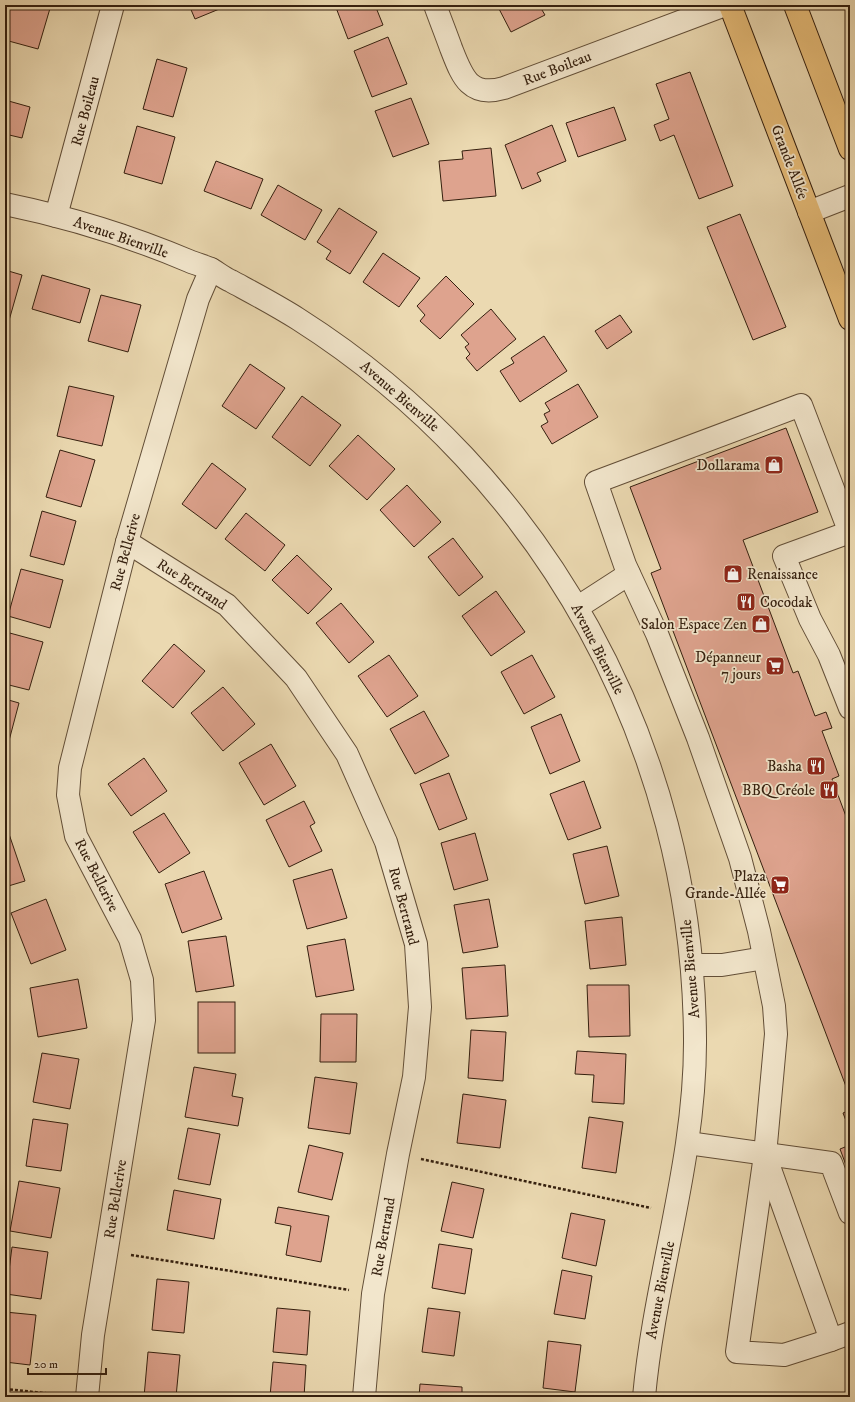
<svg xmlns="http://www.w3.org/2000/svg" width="855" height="1402" font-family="'IM FELL DW Pica',serif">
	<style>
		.building { fill: #dea38e; stroke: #341f0e }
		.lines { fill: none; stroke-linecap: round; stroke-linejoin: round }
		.minor-casing { stroke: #624e37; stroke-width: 24 }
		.major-casing { stroke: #341f0e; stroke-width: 24 }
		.path { stroke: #341f0e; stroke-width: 2.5; stroke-dasharray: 3 2; stroke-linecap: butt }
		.minor { stroke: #f2e6cc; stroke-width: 22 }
		.major { stroke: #e6bc78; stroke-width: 22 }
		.labels { text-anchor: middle; stroke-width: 3.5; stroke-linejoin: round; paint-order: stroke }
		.street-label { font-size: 15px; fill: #341f0e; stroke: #f2e6cc }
		.poi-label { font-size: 15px; fill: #341f0e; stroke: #f2e6cc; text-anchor: end }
	</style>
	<rect width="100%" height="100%" fill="#ebd9b1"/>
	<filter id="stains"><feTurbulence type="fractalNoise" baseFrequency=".005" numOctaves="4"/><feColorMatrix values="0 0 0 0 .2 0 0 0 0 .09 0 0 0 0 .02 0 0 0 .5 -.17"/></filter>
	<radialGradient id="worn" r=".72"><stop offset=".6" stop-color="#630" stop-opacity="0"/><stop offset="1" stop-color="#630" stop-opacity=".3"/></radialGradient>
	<g class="building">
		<polygon points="5,5 51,5 38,49 5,40"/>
		<polygon points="189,5 229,5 195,19"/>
		<polygon points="335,5 375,5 383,25 348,39"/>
		<polygon points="497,5 539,5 545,15 511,32"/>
		<polygon points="388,37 407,84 372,97 354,51"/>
		<polygon points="157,59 187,68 173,117 143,109"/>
		<polygon points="690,72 733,186 699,199 674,135 660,141 654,125 669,119 656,84"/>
		<polygon points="411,98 429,144 393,157 375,111"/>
		<polygon points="5,100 30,107 22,138 5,134"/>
		<polygon points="614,107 626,140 578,157 566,123"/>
		<polygon points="552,125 566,161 537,173 541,181 522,189 505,145"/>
		<polygon points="137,126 175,137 162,184 124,173"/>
		<polygon points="491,148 496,196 443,201 439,161 463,159 462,151"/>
		<polygon points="216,161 263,179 251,209 204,191"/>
		<polygon points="278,185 322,210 305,240 261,215"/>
		<polygon points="339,208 377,232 350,274 326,259 331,251 317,242"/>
		<polygon points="740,214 786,327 753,340 707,227"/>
		<polygon points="383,253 420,278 399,307 363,282"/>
		<polygon points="5,270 22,275 8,324 5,324"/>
		<polygon points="42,275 90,289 80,323 32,309"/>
		<polygon points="446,276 474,304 440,339 420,321 425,315 417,306"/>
		<polygon points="101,295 141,305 128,352 88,341"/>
		<polygon points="491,309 516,339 477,371 466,358 470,354 465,347 469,344 461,335"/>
		<polygon points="620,315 632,332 607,349 595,331"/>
		<polygon points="544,336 567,371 520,402 500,371 514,363 511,358"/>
		<polygon points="250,364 285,388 256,429 222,406"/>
		<polygon points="578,384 598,417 552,444 541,426 548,422 544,414 550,411 545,403"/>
		<polygon points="69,386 114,396 102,446 57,436"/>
		<polygon points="302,396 341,425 310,466 272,437"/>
		<polygon points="786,428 818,512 743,540 793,673 798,671 815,716 826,712 832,728 822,731 839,776 832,779 850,827 850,1097 651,573 661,569 630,487"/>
		<polygon points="358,435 395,469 367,500 329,466"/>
		<polygon points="60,450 95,460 81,507 46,497"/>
		<polygon points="212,463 246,489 216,529 182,504"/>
		<polygon points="407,485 441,522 414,547 380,510"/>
		<polygon points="42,511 76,521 64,565 30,556"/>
		<polygon points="246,513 285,545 265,571 225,539"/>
		<polygon points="453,538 483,577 459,596 428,557"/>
		<polygon points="297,555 332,589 308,614 272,580"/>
		<polygon points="21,569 63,580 50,628 8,616"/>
		<polygon points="496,591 525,632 491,656 462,616"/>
		<polygon points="341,603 374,642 349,663 316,623"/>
		<polygon points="6,632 43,642 29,690 5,684"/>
		<polygon points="174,644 205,671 173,708 142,681"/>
		<polygon points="389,655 418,696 387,717 358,676"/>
		<polygon points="532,655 555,697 524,714 501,672"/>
		<polygon points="223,687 255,724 223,751 191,713"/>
		<polygon points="5,699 19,703 6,752 5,752"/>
		<polygon points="424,711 449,756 415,774 390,729"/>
		<polygon points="561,714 580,761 550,774 531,727"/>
		<polygon points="271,744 296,786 264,805 239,763"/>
		<polygon points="144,758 167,791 131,816 108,784"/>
		<polygon points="5,773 7,773 5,804"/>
		<polygon points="449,773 467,819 439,830 420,784"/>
		<polygon points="584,781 601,828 568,840 550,794"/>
		<polygon points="304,801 315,823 310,826 322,851 289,867 266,820"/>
		<polygon points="164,813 190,853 159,873 133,832"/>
		<polygon points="8,831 25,881 5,887 5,832"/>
		<polygon points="475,833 488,880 454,890 441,843"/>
		<polygon points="607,846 619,896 585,904 573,854"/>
		<polygon points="332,869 347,918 307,929 293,880"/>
		<polygon points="204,871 222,919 182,933 165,884"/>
		<polygon points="46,899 66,950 31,964 11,913"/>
		<polygon points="489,899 498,947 463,953 454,905"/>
		<polygon points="622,917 626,965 590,969 585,921"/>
		<polygon points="226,936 234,986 196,992 188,941"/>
		<polygon points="345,939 354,990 316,997 307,946"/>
		<polygon points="505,965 508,1016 466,1019 462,968"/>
		<polygon points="78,979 87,1028 38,1037 30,988"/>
		<polygon points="587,985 629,985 630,1036 589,1037"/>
		<rect x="198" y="1002" width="37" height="51"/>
		<polygon points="321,1014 357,1014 356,1062 320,1062"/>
		<polygon points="471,1030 506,1032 503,1081 468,1078"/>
		<polygon points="577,1051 626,1054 624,1104 592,1102 594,1075 575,1074"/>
		<polygon points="42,1053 79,1059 70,1109 33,1102"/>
		<polygon points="194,1067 236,1074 232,1096 243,1098 238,1126 185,1117"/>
		<polygon points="315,1077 357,1083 350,1134 308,1128"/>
		<polygon points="463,1094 506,1100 500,1148 457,1143"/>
		<polygon points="850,1110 850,1131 843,1113"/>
		<polygon points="589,1117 623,1122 616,1173 582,1168"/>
		<polygon points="33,1119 68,1124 61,1171 26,1166"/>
		<polygon points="188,1128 220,1134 210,1185 178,1179"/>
		<polygon points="309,1145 343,1153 332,1200 298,1192"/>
		<polygon points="850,1145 850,1176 840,1149"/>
		<polygon points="19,1181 60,1188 51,1238 10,1231"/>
		<polygon points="452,1182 484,1189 473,1238 441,1231"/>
		<polygon points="174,1190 221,1199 214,1239 167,1230"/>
		<polygon points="278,1207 329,1216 321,1262 286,1255 291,1226 275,1223"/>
		<polygon points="571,1213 605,1220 596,1266 562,1258"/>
		<polygon points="439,1244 472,1249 465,1294 432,1288"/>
		<polygon points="12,1247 48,1252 41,1299 6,1294"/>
		<polygon points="562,1270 592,1276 585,1319 554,1314"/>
		<polygon points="157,1279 189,1282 184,1333 152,1330"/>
		<polygon points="277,1308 310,1311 307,1355 273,1352"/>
		<polygon points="428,1308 460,1312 454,1356 422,1352"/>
		<polygon points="5,1312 36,1315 30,1365 5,1362"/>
		<polygon points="548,1341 581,1345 575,1392 543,1388"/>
		<polygon points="148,1352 180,1355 176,1397 144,1397"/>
		<polygon points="273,1362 306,1365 304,1397 270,1397"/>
		<polygon points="420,1384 462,1387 462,1397 419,1397"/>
	</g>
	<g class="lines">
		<g class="minor-casing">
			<g id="minor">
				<path d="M435,5c5,14 11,29 16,43 11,28 18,50 53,40l221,-83"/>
				<path d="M5,204c63,13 125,32 184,57 7,3 15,5 22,8 7,4 13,9 20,12 22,12 45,24 67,38 247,157 395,427 397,719 1,123 -40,238 -51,359"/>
				<polyline points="809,212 850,196"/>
				<polyline points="56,216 113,5"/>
				<polyline points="850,532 784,556 810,619 829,655 850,708"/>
				<polyline points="127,542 227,605 296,678 347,754 386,842 416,944 420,1007 414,1077 398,1154 373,1294 364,1397"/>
				<polyline points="578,607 629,574"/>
				<polyline points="692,965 722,965 764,958"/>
				<polyline points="688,1143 831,1163 850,1213"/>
				<polyline points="766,1158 831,1340 850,1333"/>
				<polyline points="831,1340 784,1355 737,1352 765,1155 776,1034 774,1006 759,931 740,858 698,738 657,634 625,565 596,482 801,405 850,533"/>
				<polyline points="87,1397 93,1335 144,1020 142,980 130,939 76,836 68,795 70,768 127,542 198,299 211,269"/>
			</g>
		</g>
		<g class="major-casing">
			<g id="major">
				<polyline points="730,5 850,319"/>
				<polyline points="795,5 850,149"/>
			</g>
		</g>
		<g class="path">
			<polyline points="421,1159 651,1208"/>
			<polyline points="131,1255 349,1290"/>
			<polyline points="5,1389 63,1395"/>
		</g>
		<use href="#minor" class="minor"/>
		<use href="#major" class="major"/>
	</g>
	<defs>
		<g id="shop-square" transform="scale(1)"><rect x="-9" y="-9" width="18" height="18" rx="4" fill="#8f2418" stroke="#f2e6cc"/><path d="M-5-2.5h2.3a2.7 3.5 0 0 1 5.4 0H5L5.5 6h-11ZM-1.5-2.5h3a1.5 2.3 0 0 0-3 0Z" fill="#fff"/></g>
		<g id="restaurant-square" transform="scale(1)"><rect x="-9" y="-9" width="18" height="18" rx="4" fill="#8f2418" stroke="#f2e6cc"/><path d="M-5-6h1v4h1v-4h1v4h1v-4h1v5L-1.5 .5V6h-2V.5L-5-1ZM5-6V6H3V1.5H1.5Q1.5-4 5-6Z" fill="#fff"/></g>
		<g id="supermarket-square" transform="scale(1)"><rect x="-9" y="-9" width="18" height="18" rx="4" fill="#8f2418" stroke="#f2e6cc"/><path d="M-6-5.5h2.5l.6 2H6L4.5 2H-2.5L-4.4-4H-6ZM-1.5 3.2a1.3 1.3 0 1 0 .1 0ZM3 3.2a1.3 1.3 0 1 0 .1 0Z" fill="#fff"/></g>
	</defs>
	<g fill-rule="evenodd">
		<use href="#shop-square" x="774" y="465"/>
		<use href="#shop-square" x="733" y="574"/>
		<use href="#restaurant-square" x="746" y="602"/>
		<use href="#shop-square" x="761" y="624"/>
		<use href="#supermarket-square" x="775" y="666"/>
		<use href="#restaurant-square" x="816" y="766"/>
		<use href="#restaurant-square" x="829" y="790"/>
		<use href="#supermarket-square" x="780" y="885"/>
	</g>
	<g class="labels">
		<g class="street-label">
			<text transform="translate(557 68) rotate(-21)" y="5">Rue Boileau</text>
			<text transform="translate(85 111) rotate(-75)" y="5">Rue Boileau</text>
			<text transform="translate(790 162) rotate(69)" y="5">Grande Allée</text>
			<text transform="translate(121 237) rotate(19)" y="5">Avenue Bienville</text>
			<text transform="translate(400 396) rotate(41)" y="5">Avenue Bienville</text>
			<text transform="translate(125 552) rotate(-75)" y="5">Rue Bellerive</text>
			<text transform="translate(192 584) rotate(33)" y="5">Rue Bertrand</text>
			<text transform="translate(598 649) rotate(63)" y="5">Avenue Bienville</text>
			<text transform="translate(97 875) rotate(63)" y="5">Rue Bellerive</text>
			<text transform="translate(404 906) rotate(75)" y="5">Rue Bertrand</text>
			<text transform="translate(690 969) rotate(-95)" y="5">Avenue Bienville</text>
			<text transform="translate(115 1199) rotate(-81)" y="5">Rue Bellerive</text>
			<text transform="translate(383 1237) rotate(-80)" y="5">Rue Bertrand</text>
			<text transform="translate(660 1290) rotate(-79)" y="5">Avenue Bienville</text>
		</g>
		<g class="poi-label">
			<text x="760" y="470">Dollarama</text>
			<text x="747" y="579" text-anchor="start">Renaissance</text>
			<text x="760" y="607" text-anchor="start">Cocodak</text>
			<text x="747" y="629">Salon Espace Zen</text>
			<text x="761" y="662">Dépanneur<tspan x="761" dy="17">7 jours</tspan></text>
			<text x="802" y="771">Basha</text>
			<text x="815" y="795">BBQ Créole</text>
			<text x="766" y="881">Plaza<tspan x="766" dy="17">Grande-Allée</tspan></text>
		</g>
	</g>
	<rect width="855" height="1402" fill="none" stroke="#ebd9b1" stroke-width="20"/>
	<rect x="6" y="6" width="843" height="1390" fill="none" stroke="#341f0e" stroke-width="2"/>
	<rect x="10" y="10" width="835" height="1382" fill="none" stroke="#341f0e"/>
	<path d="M28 1368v6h78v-6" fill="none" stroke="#341f0e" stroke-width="2"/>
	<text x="34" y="1368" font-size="12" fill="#341f0e" stroke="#f2e6cc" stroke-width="3" paint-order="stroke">20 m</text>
	<rect width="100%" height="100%" filter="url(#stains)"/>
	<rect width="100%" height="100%" fill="url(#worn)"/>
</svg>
